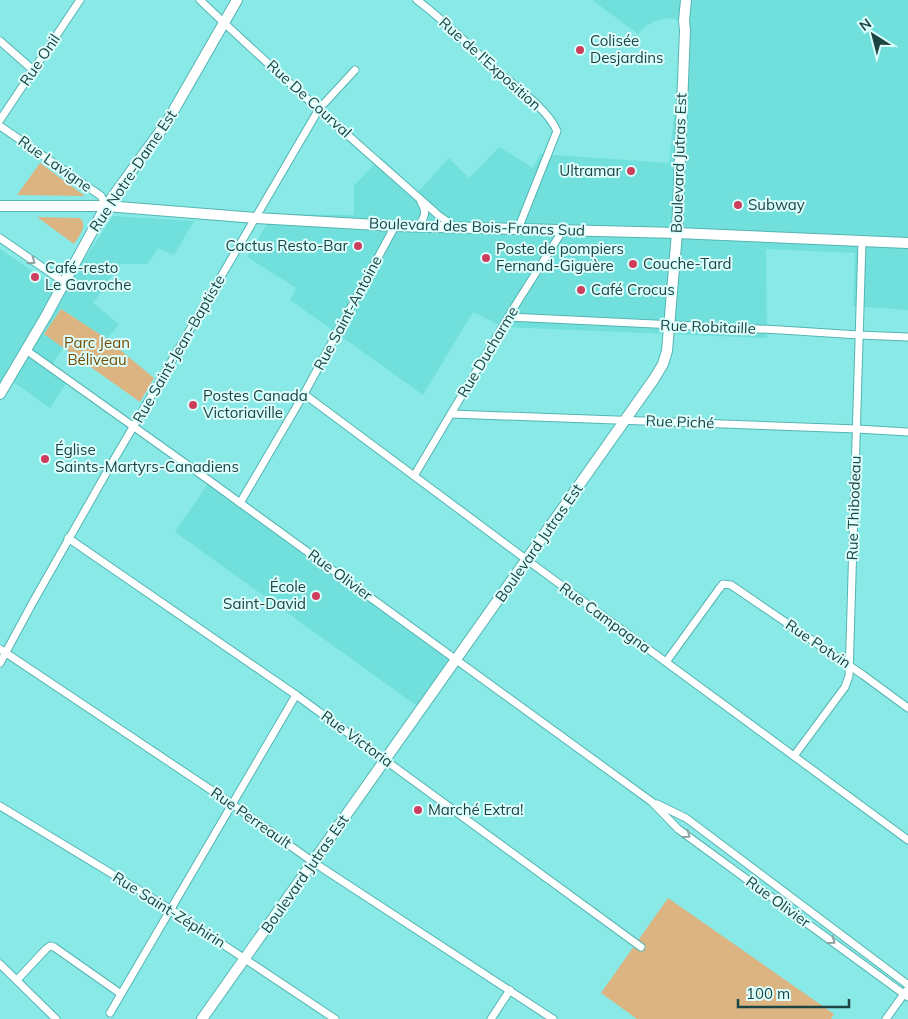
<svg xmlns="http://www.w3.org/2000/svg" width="908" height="1019" font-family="Mulish,sans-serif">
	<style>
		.built { fill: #71e0dc }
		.green { fill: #dcb482 }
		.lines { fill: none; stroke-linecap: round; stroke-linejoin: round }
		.street-casing { stroke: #54b5b3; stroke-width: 9 }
		.secondary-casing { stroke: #54b5b3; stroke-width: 12 }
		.street { stroke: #fff; stroke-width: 7 }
		.secondary { stroke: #fff; stroke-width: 10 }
		.oneway { stroke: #8da2a0 }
		.poi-dot { fill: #ce3e5c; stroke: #dcfffd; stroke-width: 2 }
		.labels { text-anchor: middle; stroke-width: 4; stroke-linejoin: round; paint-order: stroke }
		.poi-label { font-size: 15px; fill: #1b4442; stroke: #dcfffd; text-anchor: start }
		.street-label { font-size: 15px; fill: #1b4442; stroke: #dcfffd }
		.park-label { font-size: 15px; fill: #764c01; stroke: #dcfffd }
	</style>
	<rect width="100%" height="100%" fill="#89e9e6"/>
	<g class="built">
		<polygon points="592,0 908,0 908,310 853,306 855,253 766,249 767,338 503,327 473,312 423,395 290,300 296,288 247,257 273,214 354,215 354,186 381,157 418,192 449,158 469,178 499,147 533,168 540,154 669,163 684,21 670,18 655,21 646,26 638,34"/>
		<polygon points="113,216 194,221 174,255 158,248 148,264 120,264 93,303 119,324 107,339 61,309 44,334 64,347 50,368 68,380 50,408 9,379 0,394 0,249 63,292"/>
		<polygon points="210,481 456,659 421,709 175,532"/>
	</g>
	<g class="green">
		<polygon points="40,163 85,196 17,195"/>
		<path d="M37,217l43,1c8,8 -1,18 -6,26z"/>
		<polygon points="61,309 107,339 154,378 140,402 44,334"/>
		<polygon points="668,898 834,1014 831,1019 637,1019 601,993"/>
	</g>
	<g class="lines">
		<g class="street-casing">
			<g id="street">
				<path d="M200,0c77,74 158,144 238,215l17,12"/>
				<path d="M417,0c28,21 52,46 78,69 19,17 52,39 62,62l-39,98"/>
				<polyline points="0,41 33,70"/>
				<polyline points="0,120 80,0"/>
				<polyline points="0,126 101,196 106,206"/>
				<path d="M419,226c6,-11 8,-13 2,-24"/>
				<polyline points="0,238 64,282"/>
				<polyline points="509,317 781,330 859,335 908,337"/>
				<polyline points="26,350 210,481 652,802 678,829 908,997"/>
				<polyline points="304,394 527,560 908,840"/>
				<polyline points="451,414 857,429 908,432"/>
				<polyline points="414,476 513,309 563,230"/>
				<polyline points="240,503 304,394 395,226"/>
				<polyline points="68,538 296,695 641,947"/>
				<polyline points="0,649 232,804 313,862 553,1019"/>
				<polyline points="666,662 719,589 723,584 731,585 863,675 908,708"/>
				<polyline points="0,663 33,602 112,463 319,109 355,70"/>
				<polyline points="794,756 845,687 849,676 862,241"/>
				<polyline points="657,804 686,818 908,985"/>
				<polyline points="0,806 170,909 335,1019"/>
				<polyline points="0,964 56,1019"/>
				<polyline points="17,980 46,949 50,946 54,947 121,994"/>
				<polyline points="110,1013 296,695"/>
				<polyline points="491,1019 510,990"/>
				<polyline points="886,1019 906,991"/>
			</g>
		</g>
		<g class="secondary-casing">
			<g id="secondary">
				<polyline points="0,206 106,206 256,218 395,226 677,233 908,243"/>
				<polyline points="0,394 46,316 106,206 167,122 237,0"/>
				<polyline points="202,1019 654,379 663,364 667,351 677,233 685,30 684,21 686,0"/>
			</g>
		</g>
		<use href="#street" class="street"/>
		<use href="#secondary" class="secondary"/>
	</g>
	<defs><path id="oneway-chevron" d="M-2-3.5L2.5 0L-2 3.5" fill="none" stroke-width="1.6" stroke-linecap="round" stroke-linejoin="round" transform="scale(1.25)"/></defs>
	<g class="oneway">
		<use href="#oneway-chevron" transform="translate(32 261) rotate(35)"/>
		<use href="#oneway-chevron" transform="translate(687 835) rotate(36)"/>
		<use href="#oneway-chevron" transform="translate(832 941) rotate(36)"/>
	</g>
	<g class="poi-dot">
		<circle cx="580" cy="50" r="5"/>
		<circle cx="631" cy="171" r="5"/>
		<circle cx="738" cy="205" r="5"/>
		<circle cx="358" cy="246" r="5"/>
		<circle cx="486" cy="258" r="5"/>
		<circle cx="633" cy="264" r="5"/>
		<circle cx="35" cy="277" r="5"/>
		<circle cx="581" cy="290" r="5"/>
		<circle cx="193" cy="405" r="5"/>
		<circle cx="45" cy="459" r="5"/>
		<circle cx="316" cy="596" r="5"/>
		<circle cx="418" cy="810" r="5"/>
	</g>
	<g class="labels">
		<g class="poi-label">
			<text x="590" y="46">Colisée<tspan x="590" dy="17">Desjardins</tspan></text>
			<text x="621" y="176" text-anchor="end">Ultramar</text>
			<text x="748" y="210">Subway</text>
			<text x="348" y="251" text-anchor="end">Cactus Resto-Bar</text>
			<text x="496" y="254">Poste de pompiers<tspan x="496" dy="17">Fernand-Giguère</tspan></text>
			<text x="643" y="269">Couche-Tard</text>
			<text x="45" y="273">Café-resto<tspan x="45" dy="17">Le Gavroche</tspan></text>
			<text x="591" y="295">Café Crocus</text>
			<text x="203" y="401">Postes Canada<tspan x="203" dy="17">Victoriaville</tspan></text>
			<text x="55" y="455">Église<tspan x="55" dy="17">Saints-Martyrs-Canadiens</tspan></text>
			<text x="306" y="592" text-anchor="end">École<tspan x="306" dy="17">Saint-David</tspan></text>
			<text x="428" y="815">Marché Extra!</text>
		</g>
		<g class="street-label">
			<text transform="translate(40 60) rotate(-56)" y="5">Rue Onil</text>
			<text transform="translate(490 64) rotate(42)" y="5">Rue de l'Exposition</text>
			<text transform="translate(309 99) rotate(42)" y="5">Rue De Courval</text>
			<text transform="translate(679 163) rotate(-88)" y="5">Boulevard Jutras Est</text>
			<text transform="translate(55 164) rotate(35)" y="5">Rue Lavigne</text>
			<text transform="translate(133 171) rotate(-56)" y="5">Rue Notre-Dame Est</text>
			<text transform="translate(477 227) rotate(2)" y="5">Boulevard des Bois-Francs Sud</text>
			<text transform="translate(348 313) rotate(-62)" y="5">Rue Saint-Antoine</text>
			<text transform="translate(708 327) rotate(2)" y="5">Rue Robitaille</text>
			<text transform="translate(179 349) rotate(-60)" y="5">Rue Saint-Jean-Baptiste</text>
			<text transform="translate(488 352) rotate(-59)" y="5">Rue Ducharme</text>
			<text transform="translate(680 422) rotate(2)" y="5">Rue Piché</text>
			<text transform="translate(854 508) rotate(-88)" y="5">Rue Thibodeau</text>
			<text transform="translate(539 543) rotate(-55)" y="5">Boulevard Jutras Est</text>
			<text transform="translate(340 575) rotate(36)" y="5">Rue Olivier</text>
			<text transform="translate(605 618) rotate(36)" y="5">Rue Campagna</text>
			<text transform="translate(818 644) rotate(34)" y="5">Rue Potvin</text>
			<text transform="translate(357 739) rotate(36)" y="5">Rue Victoria</text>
			<text transform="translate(251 818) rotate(35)" y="5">Rue Perreault</text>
			<text transform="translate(305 874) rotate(-55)" y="5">Boulevard Jutras Est</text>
			<text transform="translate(778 902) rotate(36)" y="5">Rue Olivier</text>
			<text transform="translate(169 910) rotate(32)" y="5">Rue Saint-Zéphirin</text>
		</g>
		<g class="park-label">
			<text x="97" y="348">Parc Jean<tspan x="97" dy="17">Béliveau</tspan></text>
		</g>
	</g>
	<g transform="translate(873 35) rotate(324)" stroke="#dcfffd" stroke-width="4" paint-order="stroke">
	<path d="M0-4L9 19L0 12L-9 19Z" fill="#1b4442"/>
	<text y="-8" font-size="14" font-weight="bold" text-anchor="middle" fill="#1b4442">N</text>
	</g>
	<path d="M738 999v8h111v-8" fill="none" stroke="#1b4442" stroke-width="2.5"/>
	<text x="746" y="999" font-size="15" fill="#1b4442" stroke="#dcfffd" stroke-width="4" paint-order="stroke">100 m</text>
</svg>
